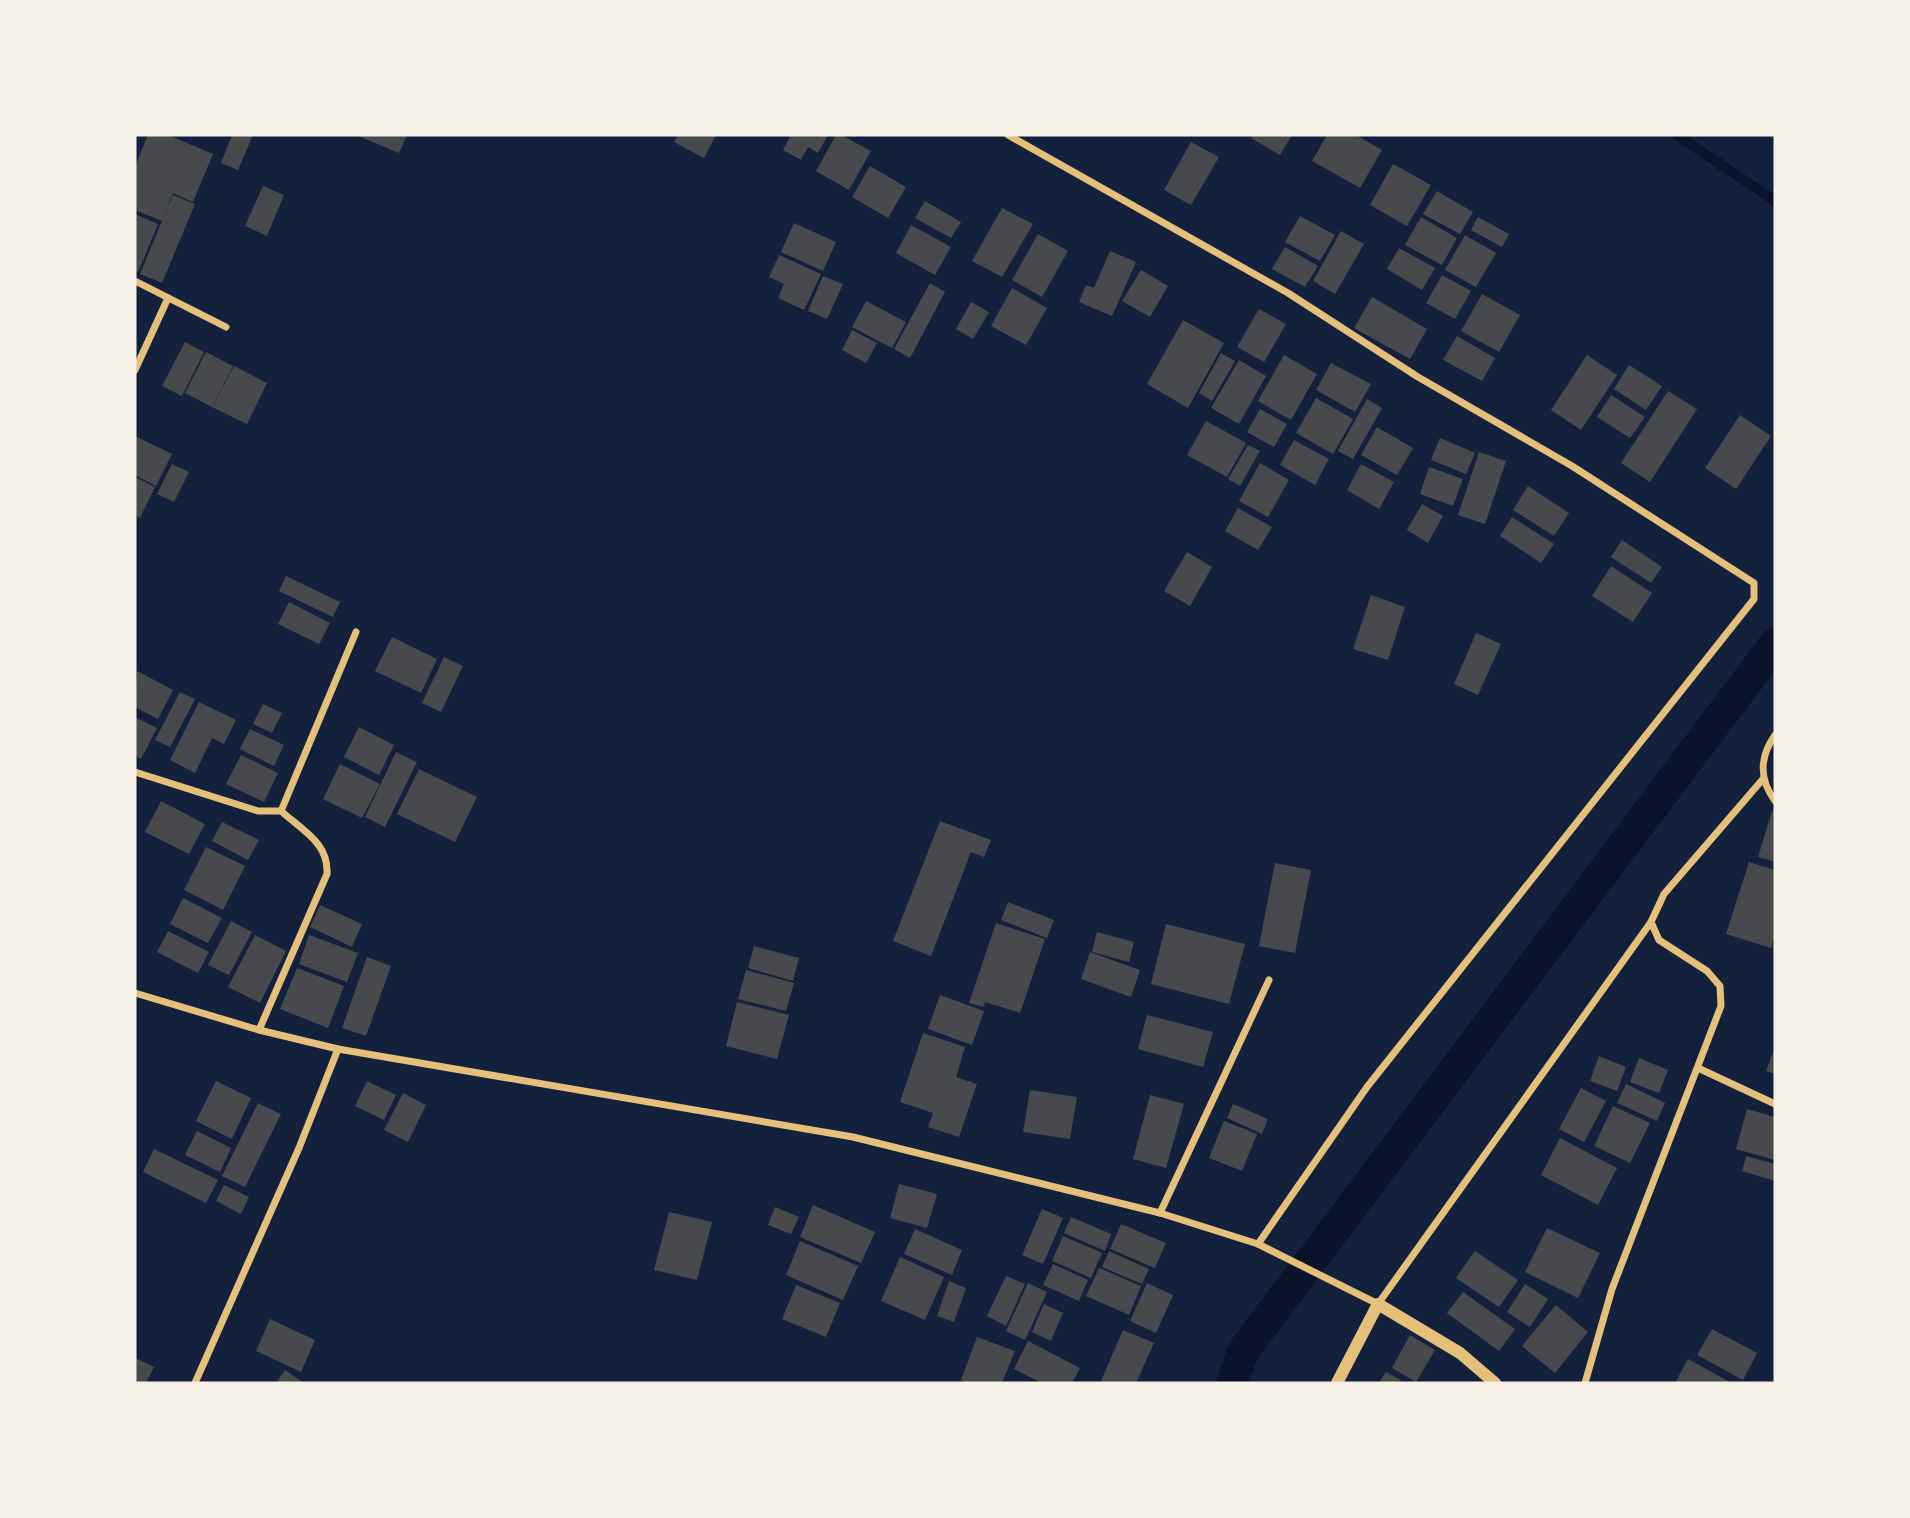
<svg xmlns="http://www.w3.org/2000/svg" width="1910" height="1518" font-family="Signika,sans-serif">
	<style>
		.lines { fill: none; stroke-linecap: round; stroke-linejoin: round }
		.stream { stroke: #0b132b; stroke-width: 10 }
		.canal { stroke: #0b132b; stroke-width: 32 }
		.building { fill: #48494c }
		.minor { stroke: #e5c07b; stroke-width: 7 }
		.tertiary { stroke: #e5c07b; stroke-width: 12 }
	</style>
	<rect width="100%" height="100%" fill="#14213d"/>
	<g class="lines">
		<polyline class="stream" points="1677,135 1775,201"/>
		<polyline class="canal" points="1232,1383 1243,1351 1775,644"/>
	</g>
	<g class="building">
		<polygon points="148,135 168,135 213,154 193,202 173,193 163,218 173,195 195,204 162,283 140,274 162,221 135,210 135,166"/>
		<polygon points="232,135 253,135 238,170 221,163"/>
		<polygon points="356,135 407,135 399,153"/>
		<polygon points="678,135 716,135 704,158 674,142"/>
		<polygon points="784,135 828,135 818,153 808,147 801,160 783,150 790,137"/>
		<polygon points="836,135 841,135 871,151 849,190 816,171"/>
		<polygon points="1253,135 1292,135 1280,155 1251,138"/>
		<polygon points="1327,135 1356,135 1382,150 1360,188 1312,161"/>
		<polygon points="1191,142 1219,157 1191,205 1164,190"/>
		<polygon points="1393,164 1431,185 1407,226 1370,205"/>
		<polygon points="870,166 906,187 888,218 852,197"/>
		<polygon points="263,186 284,195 267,236 245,226"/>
		<polygon points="1437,191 1473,212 1460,234 1423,214"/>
		<polygon points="925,201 961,222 951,238 915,218"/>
		<polygon points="1002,208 1033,224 1002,277 972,261"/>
		<polygon points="135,214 158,224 138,272 135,270"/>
		<polygon points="1300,216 1335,235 1320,261 1285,242"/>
		<polygon points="1421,217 1457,238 1442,265 1405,245"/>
		<polygon points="1478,217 1509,234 1502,247 1471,230"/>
		<polygon points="794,223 836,242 823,271 781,252"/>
		<polygon points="911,225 951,247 935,275 896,253"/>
		<polygon points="1341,231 1364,244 1335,294 1313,281"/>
		<polygon points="1038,234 1068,251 1042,297 1012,280"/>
		<polygon points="1465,235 1496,253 1476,287 1445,270"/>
		<polygon points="1285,247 1318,266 1305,287 1272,269"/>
		<polygon points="1399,248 1435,268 1422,290 1387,269"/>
		<polygon points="1110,251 1136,262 1112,316 1079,302 1086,285 1094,288"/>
		<polygon points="779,255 821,274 804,310 778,298 784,284 769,277"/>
		<polygon points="1141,270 1168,286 1150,317 1122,301"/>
		<polygon points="1442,275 1471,291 1455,319 1426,303"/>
		<polygon points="823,276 843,284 827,319 808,311"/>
		<polygon points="930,283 945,292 910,358 894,349"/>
		<polygon points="1012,288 1047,308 1026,345 991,326"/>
		<polygon points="1482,294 1520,315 1499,352 1461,331"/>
		<polygon points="1372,297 1427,329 1410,359 1354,328"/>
		<polygon points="866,301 906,322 892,348 852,327"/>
		<polygon points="971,302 989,312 973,339 956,329"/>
		<polygon points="1259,309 1286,324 1264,362 1237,347"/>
		<polygon points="1183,320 1224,343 1188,408 1147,384"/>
		<polygon points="852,330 877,343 866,363 842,350"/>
		<polygon points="1457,336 1495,358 1482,381 1443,360"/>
		<polygon points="185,342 204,352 182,396 162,386"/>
		<polygon points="206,352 233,366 212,407 185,393"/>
		<polygon points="1221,353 1235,361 1212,401 1199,393"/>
		<polygon points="1284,355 1317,374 1291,420 1258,401"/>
		<polygon points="1587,355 1617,375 1581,430 1551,410"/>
		<polygon points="1239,360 1266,376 1239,424 1211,408"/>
		<polygon points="1331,363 1371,384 1355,412 1316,390"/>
		<polygon points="1629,365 1662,386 1646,410 1614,389"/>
		<polygon points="234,366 267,383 247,424 212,407"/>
		<polygon points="1668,391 1697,409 1650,482 1621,463"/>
		<polygon points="1611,395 1645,417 1630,438 1597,417"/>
		<polygon points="1316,398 1353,419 1333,454 1296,433"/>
		<polygon points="1367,399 1382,408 1353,459 1338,451"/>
		<polygon points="1260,409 1287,424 1274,447 1247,432"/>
		<polygon points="1740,415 1771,436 1736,489 1705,468"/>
		<polygon points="1206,421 1246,443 1227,477 1187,455"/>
		<polygon points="1377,427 1413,448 1397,475 1361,455"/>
		<polygon points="135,436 172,454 156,486 135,475"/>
		<polygon points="1440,438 1475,453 1466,474 1431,460"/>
		<polygon points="1294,440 1329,459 1315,485 1280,465"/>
		<polygon points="1248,445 1260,451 1240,486 1228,479"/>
		<polygon points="1479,452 1506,461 1485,524 1458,515"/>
		<polygon points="1260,463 1289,480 1268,517 1239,501"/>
		<polygon points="172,464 189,472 174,502 157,494"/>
		<polygon points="1361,464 1394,482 1379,509 1347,490"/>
		<polygon points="1429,467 1463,479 1453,506 1420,494"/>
		<polygon points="135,477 155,487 140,518 135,515"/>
		<polygon points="1528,486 1569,513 1554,536 1513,510"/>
		<polygon points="1422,504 1443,516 1428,543 1407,530"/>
		<polygon points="1238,508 1272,527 1258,550 1225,531"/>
		<polygon points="1512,517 1554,544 1541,563 1500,536"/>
		<polygon points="1622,540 1662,567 1651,583 1611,557"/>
		<polygon points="1187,552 1212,567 1190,606 1164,591"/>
		<polygon points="1611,566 1652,593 1633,622 1592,596"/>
		<polygon points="286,576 340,602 333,617 279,591"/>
		<polygon points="1371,595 1405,607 1388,660 1353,649"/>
		<polygon points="289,602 330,623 319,644 278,624"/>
		<polygon points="1476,633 1501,644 1478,695 1454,684"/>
		<polygon points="392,637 437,659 421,693 375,671"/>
		<polygon points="444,657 463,666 441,712 422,703"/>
		<polygon points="137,671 173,690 158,719 135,707"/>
		<polygon points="180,692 195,699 170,747 155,740"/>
		<polygon points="199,702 236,720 224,744 212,738 195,773 170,760"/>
		<polygon points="263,704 282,713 272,733 253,724"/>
		<polygon points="135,717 157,728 141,759 135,756"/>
		<polygon points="359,727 394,745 379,775 344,757"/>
		<polygon points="250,729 284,745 274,766 240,749"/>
		<polygon points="396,752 417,762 385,827 365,817"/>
		<polygon points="241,755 278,773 264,802 226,784"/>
		<polygon points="340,764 380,784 362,818 323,799"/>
		<polygon points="419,769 477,797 455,842 397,814"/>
		<polygon points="161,801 205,824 189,854 145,832"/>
		<polygon points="1772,811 1775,812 1775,862 1758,857"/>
		<polygon points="940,821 991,840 984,857 971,852 931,956 893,941"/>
		<polygon points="222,822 259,840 248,860 212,841"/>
		<polygon points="206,847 245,866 223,910 184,890"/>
		<polygon points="1749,862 1775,870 1775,936 1771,948 1726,934"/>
		<polygon points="1275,863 1311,870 1295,953 1259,946"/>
		<polygon points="183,898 222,918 208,943 170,924"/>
		<polygon points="1008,902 1054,920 1047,938 1001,920"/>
		<polygon points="320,905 362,924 352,947 310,927"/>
		<polygon points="231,921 252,932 229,975 208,965"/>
		<polygon points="996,923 1045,939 1020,1013 985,1002 983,1007 969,1003"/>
		<polygon points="1166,924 1245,944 1229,1004 1151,984"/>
		<polygon points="168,931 209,952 198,973 157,952"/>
		<polygon points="1097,932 1134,942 1129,962 1092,952"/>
		<polygon points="255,935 286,951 260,1003 228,987"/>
		<polygon points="309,935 358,953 347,982 299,964"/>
		<polygon points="754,946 799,958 793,981 748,968"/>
		<polygon points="1090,952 1140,970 1131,997 1081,979"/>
		<polygon points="367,957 391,966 366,1036 342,1028"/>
		<polygon points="297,968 344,986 328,1028 280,1009"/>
		<polygon points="746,970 794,983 786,1011 738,999"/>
		<polygon points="940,995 984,1011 972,1045 928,1029"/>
		<polygon points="737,1002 789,1015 777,1059 726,1046"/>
		<polygon points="1147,1015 1213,1032 1203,1067 1138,1049"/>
		<polygon points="923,1033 965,1047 956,1077 977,1084 959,1137 928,1127 933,1113 900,1102"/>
		<polygon points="1775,1047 1775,1074 1766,1071"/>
		<polygon points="1599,1056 1626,1067 1617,1091 1590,1081"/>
		<polygon points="1639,1058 1668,1070 1659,1093 1630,1082"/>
		<polygon points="216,1081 251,1098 232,1139 196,1121"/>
		<polygon points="367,1081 396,1095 384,1120 355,1106"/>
		<polygon points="1626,1084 1665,1103 1657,1121 1617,1103"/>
		<polygon points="1581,1088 1606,1101 1584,1142 1559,1129"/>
		<polygon points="1030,1090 1077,1097 1070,1139 1023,1132"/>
		<polygon points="403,1093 426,1105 408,1142 384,1130"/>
		<polygon points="1150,1095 1184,1104 1166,1168 1133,1159"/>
		<polygon points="258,1103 281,1114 245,1187 222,1176"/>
		<polygon points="1233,1104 1268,1119 1262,1134 1227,1118"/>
		<polygon points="1613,1106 1650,1123 1630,1163 1594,1146"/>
		<polygon points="1747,1109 1775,1117 1775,1160 1736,1149"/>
		<polygon points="1224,1121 1257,1134 1242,1171 1209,1158"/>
		<polygon points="197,1131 231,1148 220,1172 185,1155"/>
		<polygon points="1560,1138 1617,1168 1598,1205 1541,1175"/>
		<polygon points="154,1149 218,1180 206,1203 143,1172"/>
		<polygon points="1746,1156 1775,1164 1775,1181 1742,1171"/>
		<polygon points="899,1184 937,1194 927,1228 890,1218"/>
		<polygon points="224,1185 249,1197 241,1214 216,1201"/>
		<polygon points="813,1205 875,1232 861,1263 800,1237"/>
		<polygon points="775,1207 799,1217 791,1234 768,1225"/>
		<polygon points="1042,1209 1063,1218 1043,1264 1022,1255"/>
		<polygon points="669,1212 712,1222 697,1280 654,1270"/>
		<polygon points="1071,1217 1111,1234 1105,1251 1064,1233"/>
		<polygon points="1121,1224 1166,1243 1155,1268 1110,1249"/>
		<polygon points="1547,1228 1600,1253 1578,1298 1525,1272"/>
		<polygon points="915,1229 962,1250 952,1275 904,1254"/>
		<polygon points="1063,1236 1102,1253 1091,1278 1052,1261"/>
		<polygon points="800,1241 858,1266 843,1300 786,1275"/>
		<polygon points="1109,1251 1149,1269 1142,1284 1102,1267"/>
		<polygon points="1475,1251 1518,1280 1499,1307 1456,1278"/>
		<polygon points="900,1257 944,1277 925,1320 881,1301"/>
		<polygon points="1053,1264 1088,1280 1079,1301 1043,1285"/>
		<polygon points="1099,1268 1141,1286 1129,1315 1086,1296"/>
		<polygon points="1006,1276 1025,1284 1006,1326 987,1316"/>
		<polygon points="949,1281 966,1288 954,1322 937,1316"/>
		<polygon points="1028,1283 1047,1292 1025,1340 1006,1331"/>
		<polygon points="1147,1283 1173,1295 1156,1333 1130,1321"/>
		<polygon points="1525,1284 1548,1299 1530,1327 1507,1312"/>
		<polygon points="796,1285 840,1303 826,1337 782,1319"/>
		<polygon points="1463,1292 1515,1329 1499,1351 1447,1313"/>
		<polygon points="1044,1304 1063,1313 1051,1341 1032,1332"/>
		<polygon points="1556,1305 1588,1332 1555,1373 1522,1346"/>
		<polygon points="270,1319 315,1340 301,1372 256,1351"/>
		<polygon points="1712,1329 1757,1353 1743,1380 1697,1355"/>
		<polygon points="1123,1330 1154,1343 1136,1383 1106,1383 1101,1381"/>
		<polygon points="1410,1335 1435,1350 1416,1382 1392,1368"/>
		<polygon points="977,1337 1015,1351 1002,1383 969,1383 961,1380"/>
		<polygon points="1028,1341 1080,1368 1072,1383 1042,1383 1014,1369"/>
		<polygon points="135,1358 154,1367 146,1383 135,1383"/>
		<polygon points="1688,1359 1732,1383 1675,1383"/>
		<polygon points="285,1370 304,1383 276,1383"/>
		<polygon points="1386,1372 1401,1380 1399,1383 1379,1383"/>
	</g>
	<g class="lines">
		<g class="minor">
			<polyline points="1008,135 1288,293 1418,377 1572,466 1754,583 1754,599 1367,1087 1258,1244"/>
			<polyline points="135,281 226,327"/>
			<polyline points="135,370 168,298"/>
			<path d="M1775,735c-16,23 -16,44 0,66"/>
			<polyline points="135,772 258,811 281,811 356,632"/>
			<polyline points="135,993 259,1030 338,1049 853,1137 1160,1213 1258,1244 1378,1304 1651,922"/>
			<path d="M259,1030l68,-156c2,-31 -25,-44 -46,-63"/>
			<polyline points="1698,1068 1775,1104"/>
			<polyline points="1160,1213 1269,980"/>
			<polyline points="195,1383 299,1148 338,1049"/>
			<polyline points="1585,1383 1612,1289 1721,1006 1720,986 1707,971 1659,940 1651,922 1664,894 1763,779"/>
		</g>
		<polyline class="tertiary" points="1337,1383 1378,1304 1460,1353 1495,1383"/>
	</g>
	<rect width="1910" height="1518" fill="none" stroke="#f6f1e7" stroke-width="273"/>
</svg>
